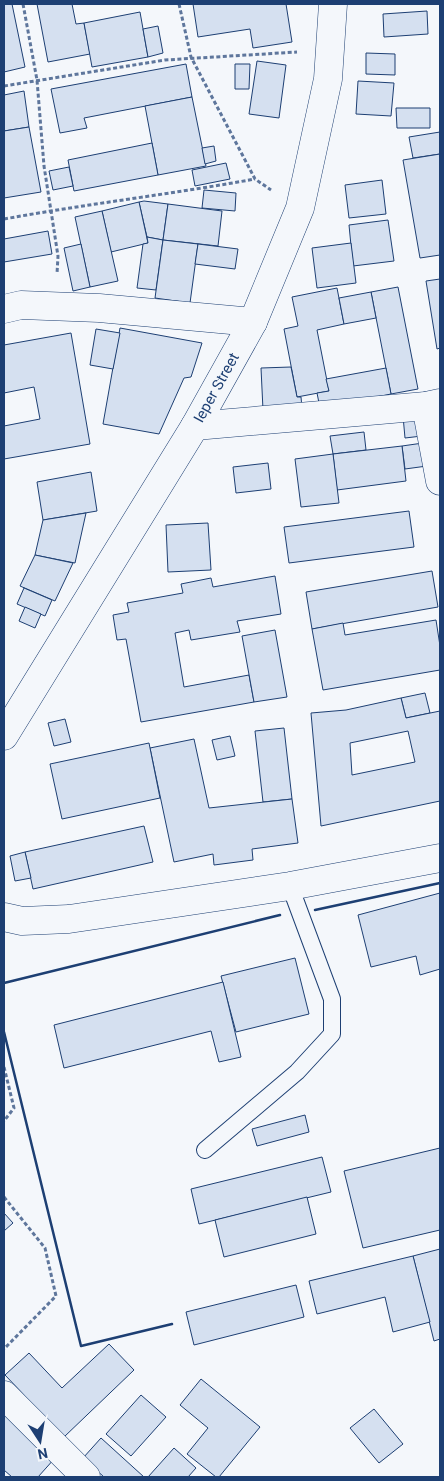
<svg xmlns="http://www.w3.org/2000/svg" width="444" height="1481" font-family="Roboto,sans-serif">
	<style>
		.building { fill: #d5e0f0; stroke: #1d3f73; fill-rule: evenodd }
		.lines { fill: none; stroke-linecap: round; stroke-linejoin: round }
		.lane-casing { stroke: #1d3f73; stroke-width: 18 }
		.street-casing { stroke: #1d3f73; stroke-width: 29 }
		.secondary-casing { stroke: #1d3f73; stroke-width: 29 }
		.path { stroke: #5e769c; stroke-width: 3; stroke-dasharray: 4 2.5; stroke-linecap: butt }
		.lane { stroke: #f4f7fb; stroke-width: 16 }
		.street { stroke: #f4f7fb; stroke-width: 28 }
		.secondary { stroke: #f4f7fb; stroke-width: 28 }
		.wall { stroke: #1d3f73; stroke-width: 2.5 }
		.labels { text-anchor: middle; stroke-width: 4; stroke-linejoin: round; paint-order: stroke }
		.street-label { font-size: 15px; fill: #1d3f73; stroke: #f4f7fb }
	</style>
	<rect width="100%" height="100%" fill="#f4f7fb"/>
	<g class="building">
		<polygon points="4,4 12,4 25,67 4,72"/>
		<polygon points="37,4 72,4 76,24 84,23 90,54 48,62"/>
		<polygon points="193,4 286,4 292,42 253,48 250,29 198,37"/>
		<polygon points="427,11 428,34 384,37 383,14"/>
		<polygon points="140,12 148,57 92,67 84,23"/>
		<polygon points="158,26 163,53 148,57 143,29"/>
		<polygon points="366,53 395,54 395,75 366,74"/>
		<polygon points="257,61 286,65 279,118 249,114"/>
		<polygon points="186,64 192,97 84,118 87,128 60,133 51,89"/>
		<polygon points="235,64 250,64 249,89 235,89"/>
		<polygon points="358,81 394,83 391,116 356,114"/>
		<polygon points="24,91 29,127 4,131 4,95"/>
		<polygon points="192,97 206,166 158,175 145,106"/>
		<polygon points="396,108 430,108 430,128 397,128"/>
		<polygon points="29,127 41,192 4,198 4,131"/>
		<polygon points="440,132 440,154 413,158 409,137"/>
		<polygon points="152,143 158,175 74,191 68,160"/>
		<polygon points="214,146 216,161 205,164 202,148"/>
		<polygon points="440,154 440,255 420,258 403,160"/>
		<polygon points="226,163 230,179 195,186 192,170"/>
		<polygon points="69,167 73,186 53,190 49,171"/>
		<polygon points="382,180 386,214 349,218 345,185"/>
		<polygon points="204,190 236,193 235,211 202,208"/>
		<polygon points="144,201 168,204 163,240 147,237 139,202"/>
		<polygon points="139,202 148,243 111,252 102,211"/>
		<polygon points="168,204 222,211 218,246 163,240"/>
		<polygon points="102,211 118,281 90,287 75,217"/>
		<polygon points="388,220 394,261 353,266 349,225"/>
		<polygon points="48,231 52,254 4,262 4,239"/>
		<polygon points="147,237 163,240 156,290 137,288 143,244 148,243"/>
		<polygon points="163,240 198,244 190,303 155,298"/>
		<polygon points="351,243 356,283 317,288 312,248"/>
		<polygon points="81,244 90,287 73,291 64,248"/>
		<polygon points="198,244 238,249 235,269 195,264"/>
		<polygon points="440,279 440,348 437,349 426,281"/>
		<polygon points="398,287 418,389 391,394 371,292"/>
		<polygon points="337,288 344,324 317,330 329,391 297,397 284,329 298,326 292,297"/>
		<polygon points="371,292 376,318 344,324 339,298"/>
		<polygon points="120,328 202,343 191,377 184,378 159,434 103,424"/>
		<polygon points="96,329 120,333 113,369 90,365"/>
		<polygon points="71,333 90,444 4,459 4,426 40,419 34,387 4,393 4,345"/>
		<polygon points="291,367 297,397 301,397 302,408 263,410 261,368"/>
		<polygon points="386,368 391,394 320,408 317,393 329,391 326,379"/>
		<polygon points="420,414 422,436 405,438 403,416"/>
		<polygon points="364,432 366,450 333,454 330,436"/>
		<polygon points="423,443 427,466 405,469 402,446"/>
		<polygon points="402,446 406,481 337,490 333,454"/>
		<polygon points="333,454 339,503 301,507 295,459"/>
		<polygon points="268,463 271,489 236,493 233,467"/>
		<polygon points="91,472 97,511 43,520 37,482"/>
		<polygon points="409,511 414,547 289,563 284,527"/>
		<polygon points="86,513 75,563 35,555 43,520"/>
		<polygon points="208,523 211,570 168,572 166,525"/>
		<polygon points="35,555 73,563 55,601 20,586"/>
		<polygon points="432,571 438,607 312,629 306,592"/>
		<polygon points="275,576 281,614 237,621 240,632 191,640 189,630 175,633 184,687 249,675 254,702 141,722 126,639 117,640 113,615 129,612 127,603 183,593 181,584 211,578 213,587"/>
		<polygon points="24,588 52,600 45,616 17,604"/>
		<polygon points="25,607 41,614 35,628 19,621"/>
		<polygon points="436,620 440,646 440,670 323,690 312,629 343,623 345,635"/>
		<polygon points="275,630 287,697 254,702 242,636"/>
		<polygon points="425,693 430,713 406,718 401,698"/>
		<path d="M401,698l5,20 34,-7v90l-119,25 -10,-113 35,-3zM408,731l7,31 -63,13 -2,-32z"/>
		<polygon points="65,719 71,742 54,746 48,723"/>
		<polygon points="284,728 292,799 263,802 255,731"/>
		<polygon points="230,736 235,756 217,760 212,740"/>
		<polygon points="194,739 209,808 292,799 298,843 252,849 253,860 214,865 213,854 174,862 150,748"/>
		<polygon points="149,743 160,798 62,819 50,764"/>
		<polygon points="144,826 153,862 33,889 25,852"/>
		<polygon points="25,852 31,878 15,881 10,856"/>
		<polygon points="440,893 440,969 420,975 416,956 371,967 358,915"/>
		<polygon points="295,958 309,1014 236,1032 221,976"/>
		<polygon points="223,982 241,1057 219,1062 211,1031 64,1068 54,1025"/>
		<polygon points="305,1115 309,1132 257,1146 252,1129"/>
		<polygon points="440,1148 440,1230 363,1248 344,1171"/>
		<polygon points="322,1157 331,1192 199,1224 191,1189"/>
		<polygon points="307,1197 316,1234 224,1257 215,1220"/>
		<polygon points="4,1213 13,1223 4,1231"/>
		<polygon points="440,1249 440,1339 434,1341 413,1256"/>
		<polygon points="413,1256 430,1322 393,1332 385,1297 317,1314 309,1281"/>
		<polygon points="296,1285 304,1317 194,1345 186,1312"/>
		<polygon points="109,1344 134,1370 64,1437 5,1375 29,1353 62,1388"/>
		<polygon points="201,1379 260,1427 219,1477 216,1477 187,1454 208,1428 180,1405"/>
		<polygon points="141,1395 166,1417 131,1456 106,1434"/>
		<polygon points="374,1409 403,1444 379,1463 350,1428"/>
		<polygon points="4,1413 55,1458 38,1477 12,1477 4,1470"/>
		<polygon points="101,1438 144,1477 104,1477 83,1458"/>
		<polygon points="174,1448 196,1468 188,1477 148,1477"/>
	</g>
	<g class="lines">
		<g class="lane-casing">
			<polyline id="lane" points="205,1150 297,1072 332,1034 332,999 290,886"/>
		</g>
		<g class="street-casing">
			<g id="street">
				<polyline points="4,309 21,305 99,308 253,322"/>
				<polyline points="426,406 440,481"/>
				<polyline points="195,426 426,406 440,403"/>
				<polyline points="4,917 22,921 69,919 290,886 440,858"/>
				<polyline points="4,1395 86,1477"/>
			</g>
		</g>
		<g class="secondary-casing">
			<g id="secondary">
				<path id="s1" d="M4,736l191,-310 58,-104 47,-114 28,-129 5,-75"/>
			</g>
		</g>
		<g class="path">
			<polyline points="23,4 37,80 44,166 58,256 57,274"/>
			<polyline points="179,4 191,57 255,179 271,190"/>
			<polyline points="4,86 165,60 297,52"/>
			<path d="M4,219c83,-15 168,-25 251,-40"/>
			<polyline points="4,1067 14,1108 4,1121"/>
			<polyline points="4,1197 45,1248 56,1296 4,1349"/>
		</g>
		<use href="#lane" class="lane"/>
		<use href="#street" class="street"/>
		<use href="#secondary" class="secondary"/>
		<g class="wall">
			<polyline points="315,910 440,883"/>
			<polyline points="4,983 280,915"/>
			<polyline points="4,1032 81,1346 172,1324"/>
		</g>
	</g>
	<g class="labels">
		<g class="street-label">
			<text dy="5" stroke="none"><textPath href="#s1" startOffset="408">Ieper Street</textPath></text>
		</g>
	</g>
	<rect width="444" height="1481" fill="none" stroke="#1d3f73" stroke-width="10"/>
	<g transform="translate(40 1441) rotate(168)" stroke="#f4f7fb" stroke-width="4" paint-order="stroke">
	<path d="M0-4L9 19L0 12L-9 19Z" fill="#1d3f73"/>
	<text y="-8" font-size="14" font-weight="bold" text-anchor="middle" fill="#1d3f73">N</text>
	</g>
</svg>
